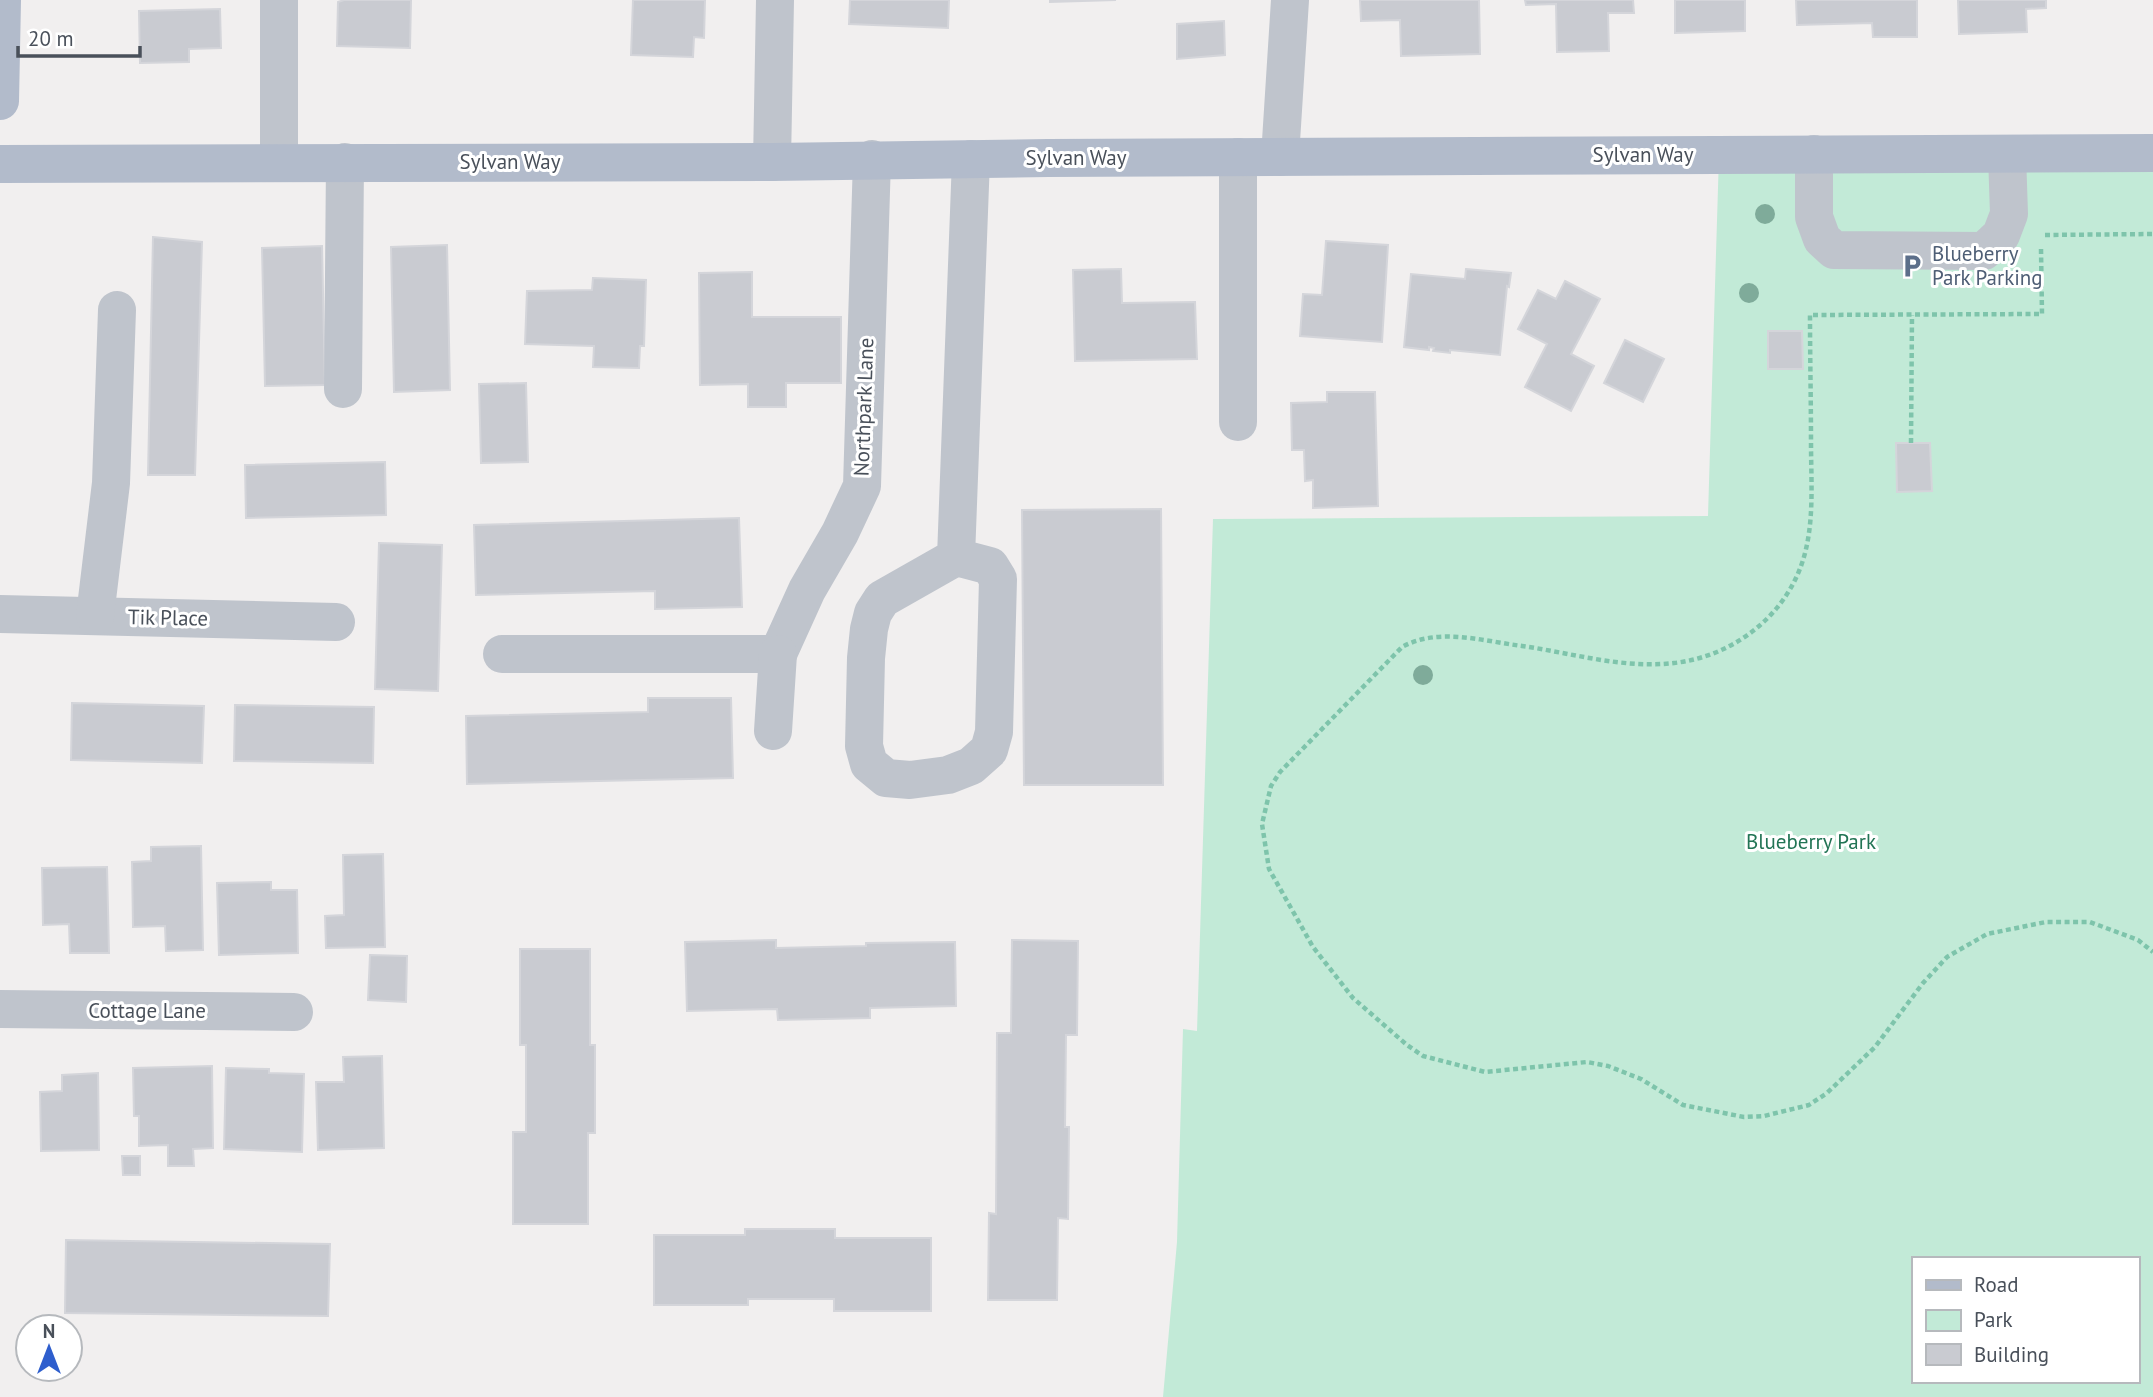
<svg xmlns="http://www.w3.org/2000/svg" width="2153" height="1397" font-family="'PT Sans',sans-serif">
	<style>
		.green { fill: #c2ead7; fill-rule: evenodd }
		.building { fill: #c9cbd1; stroke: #d4d5da; stroke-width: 2 }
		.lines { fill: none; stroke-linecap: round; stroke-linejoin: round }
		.path { stroke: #7ec4ab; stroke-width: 4.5; stroke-dasharray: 5 3.5; stroke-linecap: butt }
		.minor { stroke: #bfc4cc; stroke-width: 38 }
		.major { stroke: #b2bbcb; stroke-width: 38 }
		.tree { fill: #7fab9a }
		.labels { text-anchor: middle; stroke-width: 6; stroke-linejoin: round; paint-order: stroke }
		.street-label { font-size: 21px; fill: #49505a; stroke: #fff }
		.service-label { font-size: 21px; fill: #4e5e75; stroke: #fff; text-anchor: start }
		.park-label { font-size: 21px; fill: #227455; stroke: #fff }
	</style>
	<rect width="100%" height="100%" fill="#f1efef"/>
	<path class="green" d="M2153,153v1244h-990l14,-155 6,-213 14,2 16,-512 495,-3 11,-361zM1913,1259h224v122h-224z"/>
	<g class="building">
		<polygon points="344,0 411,0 410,48 337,46 338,2"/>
		<polygon points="633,0 705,0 704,38 694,37 693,57 631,55"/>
		<polygon points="850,0 949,0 948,28 849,24"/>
		<polygon points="1050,0 1116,0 1050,2"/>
		<polygon points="1360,0 1479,0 1480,54 1401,56 1400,20 1361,21"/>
		<polygon points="1525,0 1633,0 1634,13 1608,13 1609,51 1557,52 1556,4 1526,5"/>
		<polygon points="1675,0 1745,0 1745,31 1675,33"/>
		<polygon points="1796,0 1917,0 1917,37 1873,37 1872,23 1797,25"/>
		<polygon points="1958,0 2046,0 2046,8 2026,9 2027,32 1959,34"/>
		<polygon points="220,9 221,48 189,49 189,62 140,63 139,11"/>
		<polygon points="1224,21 1225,55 1177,59 1177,24"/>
		<polygon points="153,237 202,242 195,475 148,475"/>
		<polygon points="1326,241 1388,245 1382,342 1300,336 1303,294 1322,295"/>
		<polygon points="447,245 450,390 394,392 391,247"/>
		<polygon points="322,246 325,385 265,386 262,248"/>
		<polygon points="1121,269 1122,303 1195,302 1197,359 1075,361 1073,270"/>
		<polygon points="1466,269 1511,273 1509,287 1507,286 1500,355 1450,350 1450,353 1433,351 1434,348 1429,347 1429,350 1404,347 1411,274 1465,279"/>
		<polygon points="752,272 752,317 841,317 841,383 786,383 786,407 748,407 748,384 700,385 699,273"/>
		<polygon points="593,278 646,280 644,346 640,346 639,368 593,367 594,346 525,344 527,291 592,290"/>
		<polygon points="1565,281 1600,299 1571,354 1594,366 1571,411 1525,387 1547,344 1518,329 1538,290 1556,299"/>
		<polygon points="1768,331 1802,331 1803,369 1768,369"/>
		<polygon points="1625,340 1664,359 1643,402 1604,383"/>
		<polygon points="526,383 528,462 481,463 479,384"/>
		<polygon points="1327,392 1375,392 1378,506 1313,508 1313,480 1305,481 1304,450 1292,450 1291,403 1327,402"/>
		<polygon points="1896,443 1930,443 1932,491 1897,492"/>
		<polygon points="385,462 386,515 246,518 245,465"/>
		<polygon points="1161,509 1163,785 1024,785 1022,510"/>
		<polygon points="739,518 742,607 655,609 655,591 476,595 474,525"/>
		<polygon points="379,543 442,545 438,691 375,689"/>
		<polygon points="648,698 731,698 733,778 467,784 466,716 648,712"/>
		<polygon points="72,703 204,706 202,763 71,760"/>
		<polygon points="235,705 374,707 373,763 234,761"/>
		<polygon points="201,846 203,950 166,951 165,926 133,927 132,862 151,861 151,847"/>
		<polygon points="383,854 385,947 326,948 325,916 344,915 343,855"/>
		<polygon points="107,867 109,953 70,953 69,924 43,925 42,868"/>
		<polygon points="271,882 271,890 297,890 298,953 219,955 217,883"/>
		<polygon points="776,940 776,948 866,946 866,943 955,942 956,1006 870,1008 870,1018 778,1020 777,1009 687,1011 685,942"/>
		<polygon points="1012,940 1078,941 1077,1035 1066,1035 1065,1127 1069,1127 1068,1219 1058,1218 1057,1300 988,1300 989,1213 996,1214 997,1033 1011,1033"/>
		<polygon points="520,949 590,949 590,1045 595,1045 595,1133 588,1133 588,1224 513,1224 513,1132 526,1132 526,1045 520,1045"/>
		<polygon points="370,955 407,956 406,1002 368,1000"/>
		<polygon points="382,1056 384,1148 318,1150 316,1082 344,1082 343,1057"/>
		<polygon points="212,1066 213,1148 193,1149 194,1166 168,1166 168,1145 139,1146 139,1116 134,1116 133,1068"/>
		<polygon points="226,1068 269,1069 269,1073 304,1074 302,1152 224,1149"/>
		<polygon points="98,1073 99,1150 41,1151 40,1092 62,1091 62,1075"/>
		<polygon points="122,1156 140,1156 140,1175 123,1175"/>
		<polygon points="745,1229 835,1229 835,1238 931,1238 931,1311 834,1311 834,1299 748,1299 748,1305 654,1305 654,1235 745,1235"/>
		<polygon points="66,1240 330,1244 328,1316 65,1313"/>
	</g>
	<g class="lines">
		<g class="path">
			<polyline points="2045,235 2153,234"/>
			<path d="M2041,249l1,65 -232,1c0,43 1,85 1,128 0,34 3,72 -5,106 -14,62 -69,107 -132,114 -51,6 -102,-10 -152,-17 -39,-5 -84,-19 -120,1l-122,125 -9,14 -9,38 7,45 44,78 40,51 54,47 16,11 62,16 102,-10 21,4 33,13 42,26 61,12 20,-1 45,-11 18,-12 48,-46 48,-64 24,-26 40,-23 59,-12h44l48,18 15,12"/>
			<polyline points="1911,443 1912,315"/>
		</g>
		<g class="minor">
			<polyline points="279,0 279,162"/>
			<polyline points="1814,154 1814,217 1822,239 1834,250 1984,251 2001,235 2009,214 2007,154"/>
			<polyline points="1238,157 1238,422"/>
			<polyline points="1280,157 1290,0"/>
			<polyline points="772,162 775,0"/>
			<polyline points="343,389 345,162"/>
			<polyline points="956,557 990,566 998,579 994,732 989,750 971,766 948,775 910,780 886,778 869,764 864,746 866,658 869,629 873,613 882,599 956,557 971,159"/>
			<polyline points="0,614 336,622"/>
			<polyline points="95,616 111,483 117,310"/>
			<polyline points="502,654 778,654 807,590 840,533 862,486 872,159"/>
			<polyline points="773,731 778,654"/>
			<polyline points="0,1009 294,1012"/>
		</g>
		<g class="major">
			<polyline points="0,101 2,0"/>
			<polyline points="0,164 772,162 1048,158 2153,153"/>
		</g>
	</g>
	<g class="tree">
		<circle cx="1765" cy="214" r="10"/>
		<circle cx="1749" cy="293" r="10"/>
		<circle cx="1423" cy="675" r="10"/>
	</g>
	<defs>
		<g id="parking-bare" transform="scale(1.89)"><path d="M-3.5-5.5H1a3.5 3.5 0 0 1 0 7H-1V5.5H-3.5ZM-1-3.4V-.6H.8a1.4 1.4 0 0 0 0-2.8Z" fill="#5c6f8a" stroke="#fff" stroke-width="2.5" paint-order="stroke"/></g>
	</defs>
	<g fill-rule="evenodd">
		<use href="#parking-bare" x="1912" y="266"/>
	</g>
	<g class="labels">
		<g class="street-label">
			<text x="1643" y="162">Sylvan Way</text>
			<text x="1076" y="165">Sylvan Way</text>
			<text x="510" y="169">Sylvan Way</text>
			<text transform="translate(864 407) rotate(-88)" y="7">Northpark Lane</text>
			<text transform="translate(168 618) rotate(1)" y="7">Tik Place</text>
			<text x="147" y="1018">Cottage Lane</text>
		</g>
		<g class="service-label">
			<text x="1932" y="261">Blueberry<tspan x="1932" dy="24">Park Parking</tspan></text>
		</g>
		<g class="park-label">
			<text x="1811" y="849">Blueberry Park</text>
		</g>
	</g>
	<rect x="1912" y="1257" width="228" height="126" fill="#ffffff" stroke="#b6b9bd" stroke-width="2"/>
	<rect x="1926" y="1280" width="35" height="10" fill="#b2bbcb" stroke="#b6b9bd" stroke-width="2"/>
	<text x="1974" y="1292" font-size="21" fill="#49505a">Road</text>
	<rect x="1926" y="1310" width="35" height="21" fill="#c2ead7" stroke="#b6b9bd" stroke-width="2"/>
	<text x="1974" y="1327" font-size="21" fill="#49505a">Park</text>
	<rect x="1926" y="1344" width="35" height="21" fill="#c9cbd1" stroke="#b6b9bd" stroke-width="2"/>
	<text x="1974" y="1362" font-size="21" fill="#49505a">Building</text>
	<g transform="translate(49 1348)"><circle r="33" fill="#ffffff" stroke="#b6b9bd" stroke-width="2"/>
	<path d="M0-5L12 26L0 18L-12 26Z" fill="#2e5ecd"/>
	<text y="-10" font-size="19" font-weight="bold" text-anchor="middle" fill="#49505a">N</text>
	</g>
	<path d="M18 46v10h122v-10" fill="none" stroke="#49505a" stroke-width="3.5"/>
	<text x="28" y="46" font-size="21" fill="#49505a" stroke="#ffffff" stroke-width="5" paint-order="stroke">20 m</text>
</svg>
